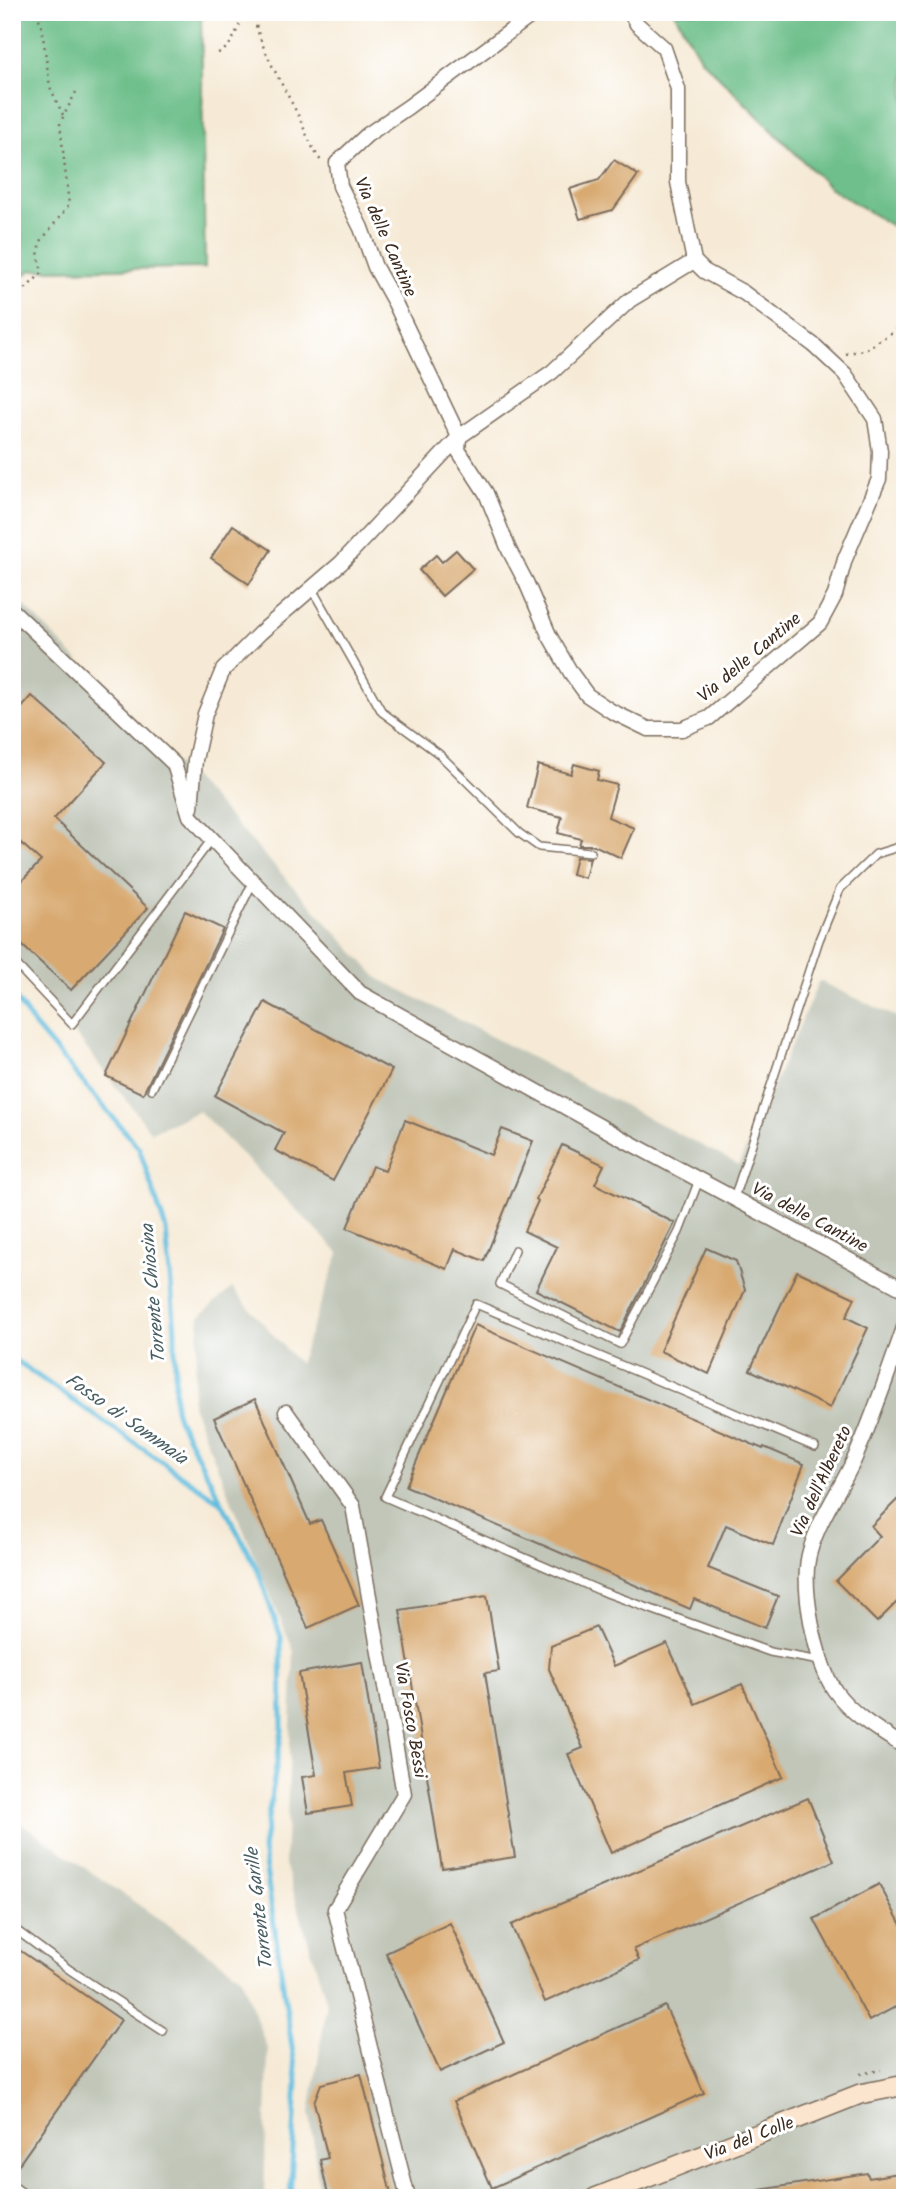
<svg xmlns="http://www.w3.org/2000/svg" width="917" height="2210" font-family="Kalam,sans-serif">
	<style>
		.industrial { fill: #c1c6b9 }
		.forest { fill: #6ebf8b; stroke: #547454; stroke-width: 2 }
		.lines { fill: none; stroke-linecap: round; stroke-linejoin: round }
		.stream { stroke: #60bdde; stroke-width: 5 }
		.building { fill: #d8a970 }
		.service-casing { stroke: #7c6d5e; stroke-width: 10 }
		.minor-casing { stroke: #7c6d5e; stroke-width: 17 }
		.secondary-casing { stroke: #7c6d5e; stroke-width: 22 }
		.path { stroke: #7c6d5e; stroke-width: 2.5; stroke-dasharray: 2 5; stroke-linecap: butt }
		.service { stroke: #fff; stroke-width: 7 }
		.minor { stroke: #fff; stroke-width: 14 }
		.secondary { stroke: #fbe5cf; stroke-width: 19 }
		.labels { text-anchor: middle; stroke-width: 6; stroke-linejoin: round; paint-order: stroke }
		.street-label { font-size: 18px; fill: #3b2a1e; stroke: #fff }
		.water-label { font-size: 19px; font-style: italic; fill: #485d61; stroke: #fff }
	</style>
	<rect width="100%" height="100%" fill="#fff"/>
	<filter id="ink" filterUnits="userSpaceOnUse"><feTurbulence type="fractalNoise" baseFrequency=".0143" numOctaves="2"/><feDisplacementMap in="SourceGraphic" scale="14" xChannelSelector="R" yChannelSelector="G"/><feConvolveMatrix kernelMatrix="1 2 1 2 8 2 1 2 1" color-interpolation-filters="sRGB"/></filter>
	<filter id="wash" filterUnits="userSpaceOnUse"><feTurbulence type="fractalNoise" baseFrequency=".00686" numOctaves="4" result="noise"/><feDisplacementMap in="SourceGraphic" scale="28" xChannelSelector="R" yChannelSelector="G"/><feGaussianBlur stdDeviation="1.57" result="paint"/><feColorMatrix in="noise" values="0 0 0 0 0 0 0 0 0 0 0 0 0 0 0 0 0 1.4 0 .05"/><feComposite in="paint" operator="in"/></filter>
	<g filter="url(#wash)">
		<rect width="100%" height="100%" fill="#f6ead6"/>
		<g class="industrial">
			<polygon points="12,593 216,803 378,978 739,1165 819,981 905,1021 905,2198 320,2198 310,2113 327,2003 285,1864 294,1652 192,1405 200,1316 232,1288 299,1364 339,1253 199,1111 151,1132 12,952"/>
			<polygon points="12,1817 241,1976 268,2051 264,2198 12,2198"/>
		</g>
		<g class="forest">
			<polygon points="12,12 201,12 205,268 32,270 12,283"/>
			<polygon points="674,12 905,12 905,234 830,188 700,58"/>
		</g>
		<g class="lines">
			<g class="stream">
				<polyline points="12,993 34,1025 139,1148 166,1230 175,1331 175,1408 178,1419 258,1571 281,1637 282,1730 263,1849 297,2081 290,2198"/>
				<polyline points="12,1358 220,1502"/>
			</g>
		</g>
		<g id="blocks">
			<g class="building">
				<polygon points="614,160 638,175 613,210 580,219 570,189 599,180"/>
				<polygon points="233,525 271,550 249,584 211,558"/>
				<polygon points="456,550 473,569 442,596 419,570 436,555 442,562"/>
				<polygon points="32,696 106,762 54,819 148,908 71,990 12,936 12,891 41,861 12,835 12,719"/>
				<polygon points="574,764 599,771 597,780 617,785 608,817 634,828 621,858 594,845 579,845 581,839 558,833 562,817 527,808 538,765 571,774"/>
				<polygon points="576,857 590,858 585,878 572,874"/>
				<polygon points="185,911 223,929 143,1094 106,1076"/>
				<polygon points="265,1002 392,1070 333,1181 275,1150 284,1133 215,1096"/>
				<polygon points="405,1120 491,1155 502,1129 533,1141 484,1261 455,1249 447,1269 347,1228 372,1166 385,1171"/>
				<polygon points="562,1145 604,1165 595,1184 675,1223 620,1332 536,1290 557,1247 524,1231 538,1201 536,1199"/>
				<polygon points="706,1248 736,1261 745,1290 709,1374 660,1351"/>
				<polygon points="797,1271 855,1298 846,1317 868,1328 830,1408 750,1370"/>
				<polygon points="475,1325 763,1449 764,1447 804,1464 773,1545 726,1525 708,1568 778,1596 765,1628 694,1599 690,1609 406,1486"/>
				<polygon points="255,1399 310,1524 321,1520 359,1605 308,1628 214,1418"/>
				<polygon points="905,1492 905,1594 877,1622 836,1581 880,1536 871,1526"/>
				<polygon points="487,1596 499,1671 485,1673 515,1857 442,1868 400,1610"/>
				<polygon points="596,1627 614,1666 667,1643 695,1704 742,1684 783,1777 611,1853 568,1754 583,1748 549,1669 551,1646"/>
				<polygon points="362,1662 379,1768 346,1773 352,1806 308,1813 302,1777 316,1775 299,1673"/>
				<polygon points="808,1798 834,1861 634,1949 639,1960 545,2002 511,1925"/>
				<polygon points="879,1884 905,1932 905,2002 869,2021 814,1919"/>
				<polygon points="450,1923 504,2042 440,2072 386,1953"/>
				<polygon points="12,1945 121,2020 12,2174"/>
				<polygon points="665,2006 704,2093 492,2188 454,2101"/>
				<polygon points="361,2074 392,2198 329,2198 320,2160 328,2158 314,2102 321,2084"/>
				<polygon points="905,2172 905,2198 760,2198 759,2190 867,2173 869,2178"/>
			</g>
		</g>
	</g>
	<g filter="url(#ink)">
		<use href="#blocks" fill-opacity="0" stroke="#7c6d5e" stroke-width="2"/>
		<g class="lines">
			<g class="service-casing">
				<g id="service">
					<polyline points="312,589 382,712 439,754 519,833 539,847 591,852"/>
					<polyline points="12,960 72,1024 212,839"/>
					<polyline points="152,1089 253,882"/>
					<polyline points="734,1198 819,940 840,889 876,854 905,845"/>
					<polyline points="515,1250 500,1284 620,1344 679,1232 699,1180"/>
					<polyline points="815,1447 476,1304 385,1497 601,1591 770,1652 820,1661"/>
					<polyline points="12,1927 70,1970 163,2031"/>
					<polyline points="12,2185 30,2198"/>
				</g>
			</g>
			<g class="minor-casing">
				<g id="minor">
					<polyline points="536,12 408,107 367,135 337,163 340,186 361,228 375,267 395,303 459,437 458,450 486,493 509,550 526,582 549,635 571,673 587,695 611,711 648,729 682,729 709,718 820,623 835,595 845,559 879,479 880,451 875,419 845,374 815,346 744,293 704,271 694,261 678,182 678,89 664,48 637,24 630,12"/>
					<polyline points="12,610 174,764 190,816 360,993 621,1138 905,1290"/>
					<polyline points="191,808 195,760 205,714 223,670 260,633 341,563 459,437 552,372 630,300 694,261"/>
					<path d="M905,1325c-16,45 -31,91 -51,135 -14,30 -35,59 -44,91 -10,33 5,111 25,140 17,24 45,40 70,56"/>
					<polyline points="286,1412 353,1506 404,1794 335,1909 408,2198"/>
				</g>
			</g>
			<g class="secondary-casing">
				<polyline id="secondary" points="595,2198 860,2094 905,2085"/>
			</g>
			<g class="path">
				<polyline points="37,12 42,29 50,87 63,115"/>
				<path d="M254,12c1,29 32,78 45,105 7,16 12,30 22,44"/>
				<path d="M218,53c18,-7 16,-26 29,-38l7,2"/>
				<polyline points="12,293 24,290 42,273 38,251 41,241 69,205 60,123 76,92"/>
				<polyline points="846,354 866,349 905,324"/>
				<polyline points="860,2074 881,2070"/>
				<polyline points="553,2198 579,2189"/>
			</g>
			<use href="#service" class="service"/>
			<use href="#minor" class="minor"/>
			<use href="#secondary" class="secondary"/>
		</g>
	</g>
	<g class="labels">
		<g class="street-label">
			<text transform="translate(386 237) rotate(66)" y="6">Via delle Cantine</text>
			<text transform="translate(749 657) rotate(-40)" y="6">Via delle Cantine</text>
			<text transform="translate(810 1217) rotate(28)" y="6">Via delle Cantine</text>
			<text transform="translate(821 1481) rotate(-65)" y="6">Via dell'Albereto</text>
			<text transform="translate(411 1720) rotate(80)" y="6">Via Fosco Bessi</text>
			<text transform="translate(749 2138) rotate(-21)" y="6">Via del Colle</text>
		</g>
		<g class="water-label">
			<text transform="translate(152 1294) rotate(-95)" y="7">Torrente Chiosina</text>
			<text transform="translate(127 1418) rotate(35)" y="7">Fosso di Sommaia</text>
			<text transform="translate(258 1909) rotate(-97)" y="7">Torrente Garille</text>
		</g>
	</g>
	<rect width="917" height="2210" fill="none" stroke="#fff" stroke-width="42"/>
</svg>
